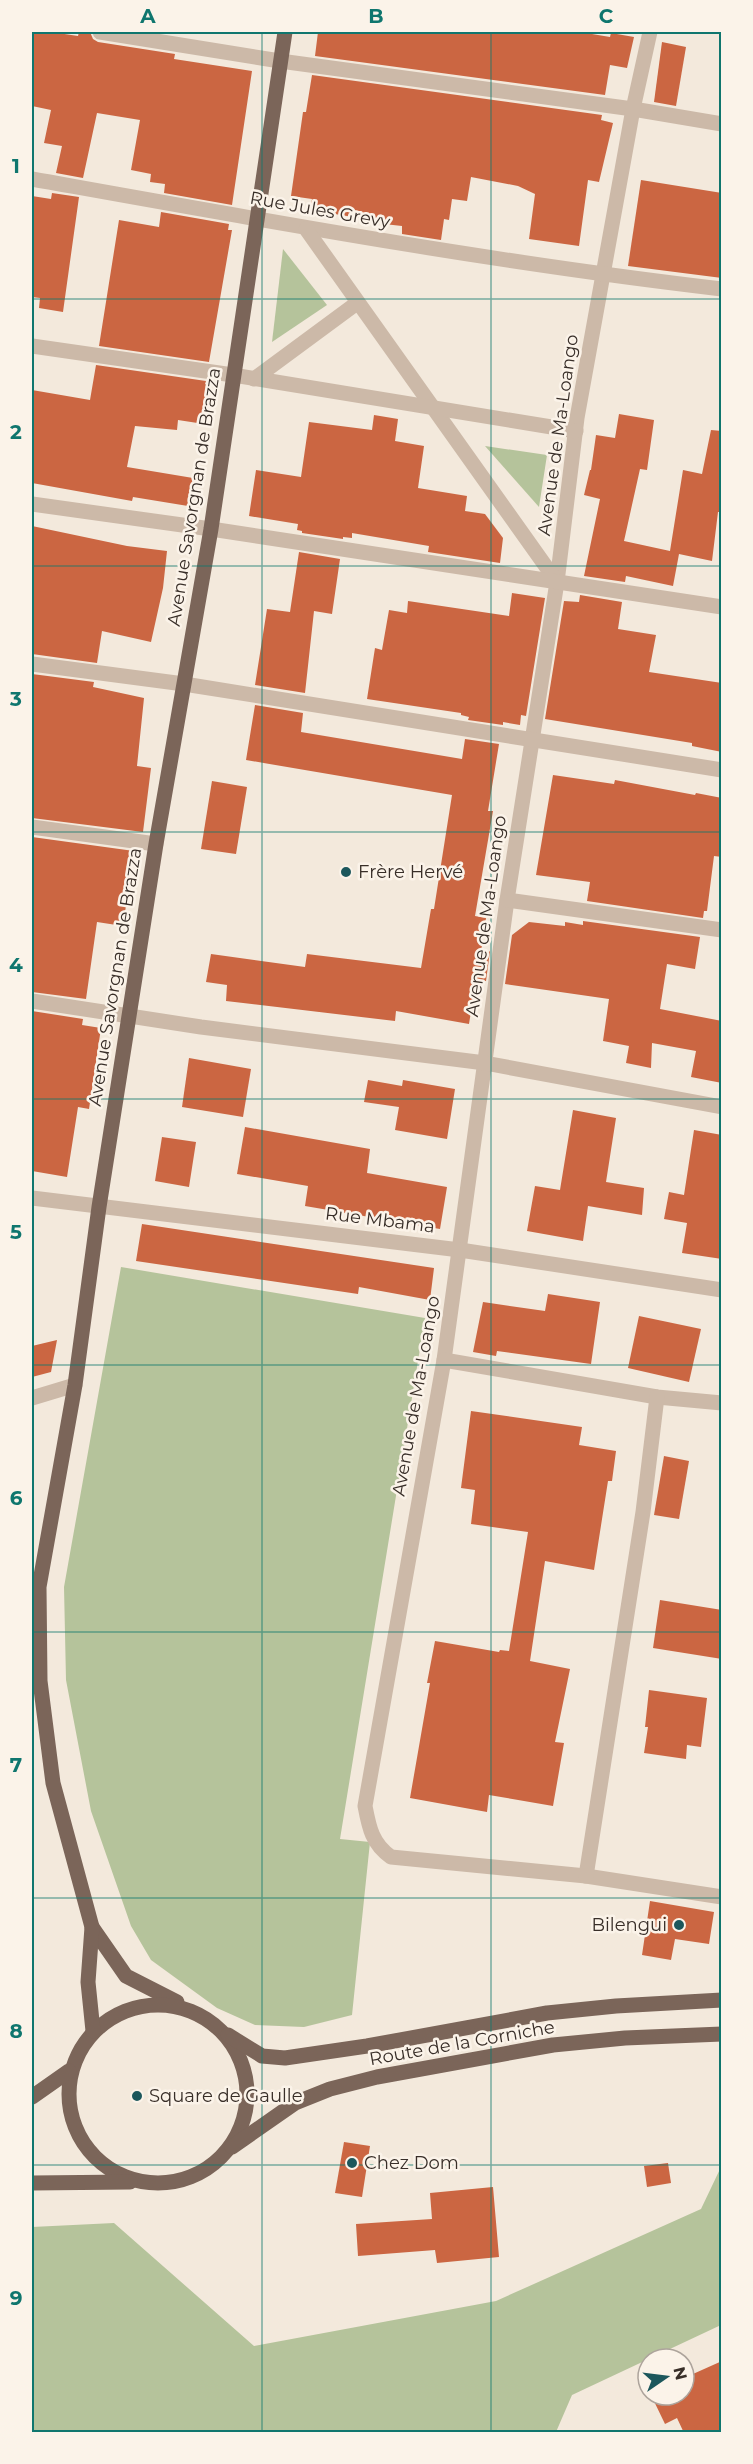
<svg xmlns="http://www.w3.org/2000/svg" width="753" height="2464" font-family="Montserrat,sans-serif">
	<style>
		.green { fill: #b5c39b }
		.building { fill: #cb6642 }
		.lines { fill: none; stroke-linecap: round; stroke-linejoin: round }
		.minor { stroke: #ccb9a8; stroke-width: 15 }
		.major { stroke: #7b6559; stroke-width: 15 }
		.grid { fill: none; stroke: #0f766e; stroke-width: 1.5; stroke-opacity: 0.55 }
		.poi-dot { fill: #1c575c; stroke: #fbf3e9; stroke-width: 2 }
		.labels { text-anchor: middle; stroke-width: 5; stroke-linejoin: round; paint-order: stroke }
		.street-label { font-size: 18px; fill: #382e28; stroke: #fbf3e9 }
		.poi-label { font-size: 18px; fill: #382e28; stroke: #fbf3e9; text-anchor: start }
		.neatline { fill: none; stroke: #0f766e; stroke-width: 2 }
		.grid-label { font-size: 20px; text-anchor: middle; font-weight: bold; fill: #0f766e }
	</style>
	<rect width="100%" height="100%" fill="#f3e9dc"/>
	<g class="green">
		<polygon points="283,249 327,305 272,342"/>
		<polygon points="485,446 547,455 539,507"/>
		<polygon points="121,1267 425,1318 340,1839 370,1842 352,2015 304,2027 255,2025 217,2008 151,1960 131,1926 91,1811 66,1680 64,1587"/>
		<polygon points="721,2167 721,2325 572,2395 556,2432 32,2432 32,2227 114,2223 254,2346 496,2301 701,2209"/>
	</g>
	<g class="building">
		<polygon points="32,32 51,32 78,36 79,32 90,32 93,39 98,42 175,54 174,59 252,71 232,205 164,193 165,184 150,182 151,174 131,170 140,120 97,113 83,178 56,173 62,146 44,143 51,110 32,106"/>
		<polygon points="318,32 580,32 610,37 611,33 634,37 627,68 610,65 605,95 315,56"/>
		<polygon points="662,42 686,47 676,106 654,102"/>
		<polygon points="312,75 602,115 601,120 613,123 599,182 588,180 579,246 529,239 535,194 518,186 471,177 467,201 452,199 449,220 444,219 441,240 402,234 402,226 384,224 384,222 310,210 312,199 291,196 303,112 306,112"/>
		<polygon points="641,180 722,193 722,278 628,266"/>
		<polygon points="52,193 79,197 63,312 39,308 40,298 32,297 32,196 51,199"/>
		<polygon points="161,212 229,224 228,230 232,230 209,362 99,346 119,220 159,227"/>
		<polygon points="96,365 206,381 205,384 208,385 204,424 178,420 177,430 135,426 127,467 193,478 188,506 133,497 132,501 32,483 32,390 90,400"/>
		<polygon points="619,414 654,420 647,470 640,469 624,541 670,551 683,470 702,474 711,430 722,431 722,512 718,512 712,561 679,554 673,586 626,576 625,582 584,576 600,499 584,495 590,470 591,470 596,435 615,438"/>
		<polygon points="374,415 398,419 395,441 424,446 418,488 467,496 465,511 485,514 503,538 500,563 428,552 429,546 352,533 352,538 343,537 343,539 302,533 302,531 297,530 298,524 249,516 256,470 301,477 309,422 372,430"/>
		<polygon points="32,526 127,546 167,551 163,588 151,642 102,631 97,663 32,654"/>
		<polygon points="299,552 340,559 332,614 314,611 305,693 255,685 267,609 290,612"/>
		<polygon points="512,593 545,598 526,716 521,715 520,725 503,722 503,725 468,720 469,717 461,715 461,713 367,699 375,648 382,650 389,610 407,613 408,601 509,616"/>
		<polygon points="580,595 622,602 618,629 656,635 649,672 722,683 722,752 692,746 692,743 545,719 564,601 579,602"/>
		<polygon points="32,674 94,682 93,687 144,698 137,766 151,768 143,832 32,818"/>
		<polygon points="255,705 303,713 301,732 462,759 465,739 499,744 488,811 493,811 475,916 486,918 480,959 490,951 486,981 476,980 469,1024 396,1011 395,1021 226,1001 227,985 206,982 211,954 305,967 307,954 421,968 431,909 434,909 452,795 246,760"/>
		<polygon points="553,775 614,784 615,780 695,795 696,793 722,798 722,857 714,856 707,911 704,911 703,918 587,901 590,882 536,875"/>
		<polygon points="212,781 247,787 236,854 201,849"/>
		<polygon points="32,837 134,851 123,926 97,922 86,999 32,992"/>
		<polygon points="583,921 700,937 695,969 667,964 660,1009 722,1021 722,1083 691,1077 696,1051 652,1043 651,1068 626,1063 629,1046 603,1041 609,999 505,984 512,935 529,922 565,926 565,922 583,925"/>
		<polygon points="32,1011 83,1019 82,1025 101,1028 89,1109 78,1107 67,1177 32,1171"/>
		<polygon points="189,1058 251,1069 243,1117 182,1107"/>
		<polygon points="368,1080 402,1086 403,1080 455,1089 447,1139 395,1130 399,1107 364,1102"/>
		<polygon points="573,1110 616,1118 606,1182 644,1188 642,1215 588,1206 583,1241 527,1231 535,1186 560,1190"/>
		<polygon points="245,1127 370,1149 367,1173 447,1187 440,1229 305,1206 308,1186 237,1174"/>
		<polygon points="694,1130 722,1135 722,1259 682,1253 687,1223 664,1219 669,1192 684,1195"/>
		<polygon points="162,1137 196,1142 189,1187 155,1181"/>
		<polygon points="142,1224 434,1268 430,1300 359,1287 358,1294 136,1261"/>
		<polygon points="548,1294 600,1302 591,1364 497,1351 496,1356 473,1352 483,1302 545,1311"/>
		<polygon points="639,1316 701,1329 689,1382 628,1368"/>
		<polygon points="57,1340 51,1372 32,1377 32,1346"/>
		<polygon points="471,1411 582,1427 579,1445 616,1451 612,1481 608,1481 594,1570 545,1561 530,1661 570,1669 555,1742 564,1743 553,1806 489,1795 487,1812 410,1798 430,1683 427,1683 435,1641 499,1652 500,1650 509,1651 528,1532 471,1524 475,1490 461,1488"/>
		<polygon points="664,1456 689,1461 679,1519 654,1515"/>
		<polygon points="660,1600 722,1610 722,1659 653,1648"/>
		<polygon points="649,1690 707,1698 701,1747 687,1745 686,1759 644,1753 648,1727 645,1727"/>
		<polygon points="650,1901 714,1912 709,1944 675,1939 671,1960 642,1955"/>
		<polygon points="344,2142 370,2146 362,2197 335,2193"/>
		<polygon points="668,2163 671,2183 647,2187 644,2166"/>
		<polygon points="493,2187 499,2257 437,2263 435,2250 358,2256 356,2224 432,2219 430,2193"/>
		<polygon points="722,2361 722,2433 684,2433 677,2418 665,2424 651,2395 684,2395 684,2378"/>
	</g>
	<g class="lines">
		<g class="minor">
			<polyline points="100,32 280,61 633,109 722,124"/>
			<path d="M650,32l-17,77 -56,309 -20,164 -50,318 -63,460 -79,446c4,21 7,38 26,51l195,19 136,21"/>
			<path d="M32,179c229,41 458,83 690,110"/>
			<polyline points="306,229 557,582"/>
			<polyline points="32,346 233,375 576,431"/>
			<polyline points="254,379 357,303"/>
			<polyline points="32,504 211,529 722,607"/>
			<polyline points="32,664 184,684 722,770"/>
			<polyline points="32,827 156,844"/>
			<polyline points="507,900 722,930"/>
			<polyline points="32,1001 201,1027 485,1063 722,1107"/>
			<polyline points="32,1198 460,1250 722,1290"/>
			<polyline points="444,1360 657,1397 722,1403"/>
			<polyline points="32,1398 75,1385"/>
			<polyline points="586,1876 643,1512 657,1397"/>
		</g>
		<g class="major">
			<polyline points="92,1927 126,1976 177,2002"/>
			<circle cx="158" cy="2094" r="89"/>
			<polyline points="93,2031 88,1982 92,1927 53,1783 40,1681 39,1587 75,1385 99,1207 156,844 211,529 285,32"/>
			<polyline points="228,2035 262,2056 285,2058 367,2046 547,2013 616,2006 722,2000"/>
			<polyline points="32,2097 69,2071"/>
			<polyline points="232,2147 295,2103 330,2089 377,2077 553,2045 625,2038 722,2034"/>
			<polyline points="32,2183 130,2182"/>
		</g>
	</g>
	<path class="grid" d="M262,32v2400M491,32v2400M32,299h690M32,566h690M32,832h690M32,1099h690M32,1365h690M32,1632h690M32,1898h690M32,2165h690"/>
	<g class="poi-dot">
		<circle cx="346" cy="872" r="6"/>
		<circle cx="679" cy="1925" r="6"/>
		<circle cx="137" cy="2096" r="6"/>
		<circle cx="352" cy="2163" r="6"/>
	</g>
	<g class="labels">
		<g class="street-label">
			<text transform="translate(320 210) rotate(10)" y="6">Rue Jules Grevy</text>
			<text transform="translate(558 435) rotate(-82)" y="6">Avenue de Ma-Loango</text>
			<text transform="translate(194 497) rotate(-81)" y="6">Avenue Savorgnan de Brazza</text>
			<text transform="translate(486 916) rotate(-82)" y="6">Avenue de Ma-Loango</text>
			<text transform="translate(115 977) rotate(-81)" y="6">Avenue Savorgnan de Brazza</text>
			<text transform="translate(380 1220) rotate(7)" y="6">Rue Mbama</text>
			<text transform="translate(416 1396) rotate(-80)" y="6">Avenue de Ma-Loango</text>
			<text transform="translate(462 2043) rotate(-10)" y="6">Route de la Corniche</text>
		</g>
		<g class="poi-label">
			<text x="358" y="878">Frère Hervé</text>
			<text x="667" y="1931" text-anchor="end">Bilengui</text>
			<text x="149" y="2102">Square de Gaulle</text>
			<text x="364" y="2169">Chez Dom</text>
		</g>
	</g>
	<rect width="753" height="2464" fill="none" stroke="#fbf3e9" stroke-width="66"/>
	<g transform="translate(666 2377) rotate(76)"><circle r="28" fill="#fbf3e9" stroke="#ada49c" stroke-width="1.5"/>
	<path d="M0-4.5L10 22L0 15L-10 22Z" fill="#1c575c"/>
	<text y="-9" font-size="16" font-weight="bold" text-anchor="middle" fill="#382e28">N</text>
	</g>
	<rect x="33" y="33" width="687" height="2398" class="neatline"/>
	<g class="grid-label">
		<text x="148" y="23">A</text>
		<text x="376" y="23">B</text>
		<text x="606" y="23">C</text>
		<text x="16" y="173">1</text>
		<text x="16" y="439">2</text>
		<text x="16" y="706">3</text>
		<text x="16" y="972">4</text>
		<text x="16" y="1239">5</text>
		<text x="16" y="1505">6</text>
		<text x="16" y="1772">7</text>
		<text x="16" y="2038">8</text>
		<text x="16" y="2305">9</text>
	</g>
</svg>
